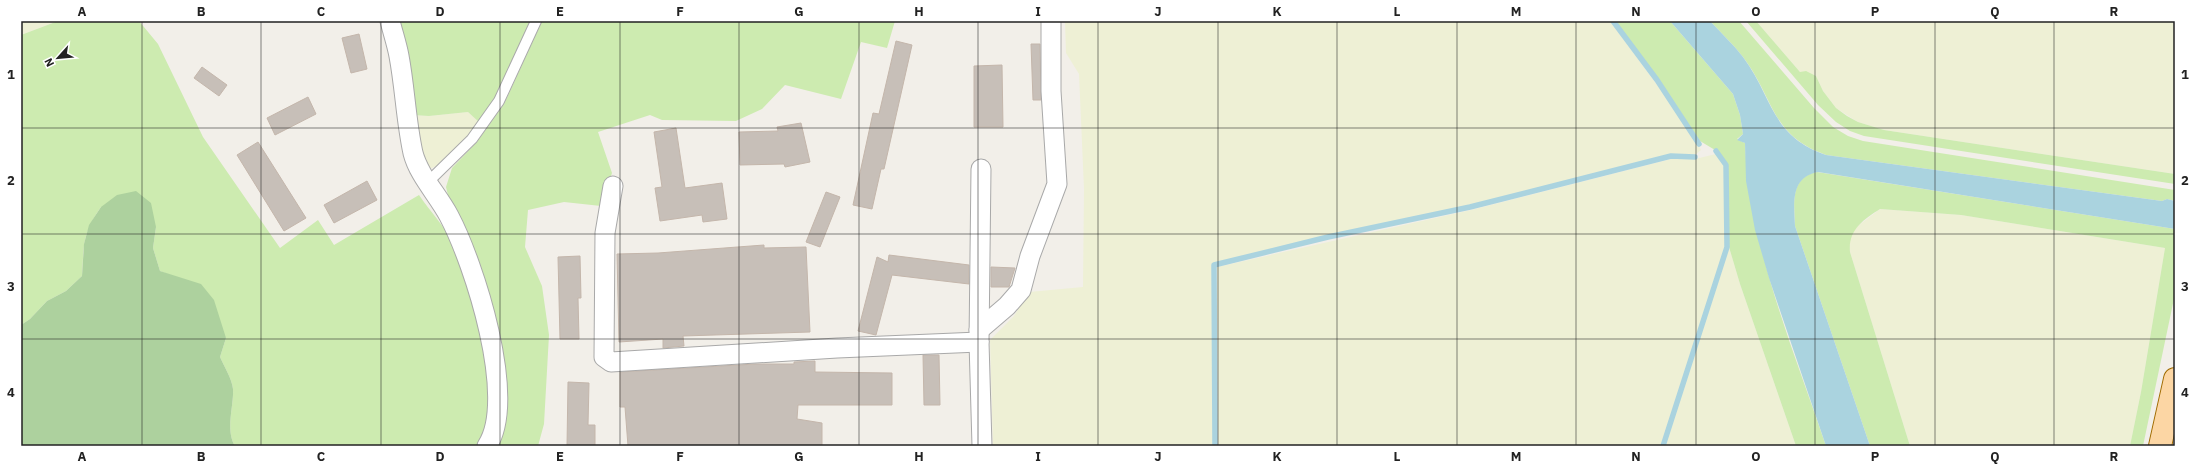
<svg xmlns="http://www.w3.org/2000/svg" width="2196" height="467" font-family="'IBM Plex Sans',sans-serif">
	<style>
		.farmland { fill: #eef0d5 }
		.grass { fill: #cdebb0 }
		.forest { fill: #add19e }
		.water { fill: #aad3df }
		.lines { fill: none; stroke-linecap: round; stroke-linejoin: round }
		.stream { stroke: #aad3df; stroke-width: 5.5 }
		.building { fill: #c7bfb8; stroke: #c4b6ab }
		.lane-casing { stroke: #a9a9a9; stroke-width: 12 }
		.street-casing { stroke: #a9a9a9; stroke-width: 21 }
		.primary-casing { stroke: #a06b00; stroke-width: 24 }
		.lane { stroke: #fff; stroke-width: 10 }
		.street { stroke: #fff; stroke-width: 19 }
		.primary { stroke: #fcd6a4; stroke-width: 22 }
		.grid { fill: none; stroke: #222; stroke-width: 1; stroke-opacity: 0.55 }
		.neatline { fill: none; stroke: #222; stroke-width: 1.5 }
		.grid-label { font-size: 13px; text-anchor: middle; font-weight: bold; fill: #222 }
	</style>
	<rect width="100%" height="100%" fill="#f2efe9"/>
	<g class="farmland">
		<polygon points="21,21 58,21 21,35"/>
		<polygon points="1065,21 1610,21 1691,131 1701,150 1695,155 1671,155 1470,206 1213,263 1214,446 993,446 990,340 1014,316 1029,292 1083,287 1084,189 1079,74 1066,53"/>
		<polygon points="1756,21 2175,21 2175,174 1884,130 1858,122 1836,108 1823,91 1816,76 1800,72"/>
		<polygon points="468,112 480,123 446,162 427,170 412,115 429,116"/>
		<polygon points="1716,154 1725,166 1726,247 1662,446 1218,446 1217,267 1471,210 1671,159 1695,159"/>
		<polygon points="1880,209 1961,215 2165,248 2141,392 2130,446 1910,446 1850,252 1849,241 1854,229"/>
		<polygon points="1729,247 1740,284 1796,446 1665,446"/>
	</g>
	<g class="grass">
		<path d="M58,21h81l19,23 45,93 77,111 38,-28 16,25 85,-50c11,16 29,36 37,52 16,34 43,155 30,189 -1,3 -5,7 -7,10h-244c-10,-16 -1,-40 -2,-57 -1,-10 -9,-23 -13,-32l6,-19 -49,-60 -17,-7 -7,-23 3,-21 -55,-20c-19,27 -17,38 -19,69l-16,15 -19,10 -17,18 -9,6v-290z"/>
		<polygon points="396,21 533,21 497,100 480,123 468,112 429,116 412,115"/>
		<polygon points="542,21 895,21 887,48 861,42 841,99 785,85 762,109 736,121 662,120 650,115 598,132 612,173 601,206 564,202 528,210 525,247 542,286 549,335 544,424 538,446 497,446 504,424 446,187 452,168 476,143 504,104"/>
		<path d="M1614,21h56l63,73 7,21 3,19 -6,5 8,4c5,105 48,205 81,303h-30l-56,-162 -11,-37 -2,-82 -7,-12 -20,-12 -42,-62z"/>
		<path d="M1710,21h29l75,87 19,19 15,9 15,5 312,49v11l-8,-2 -5,2 -336,-46c-56,-20 -51,-56 -83,-98 -10,-13 -22,-24 -33,-36z"/>
		<polygon points="1746,21 1756,21 1800,72 1806,71 1816,76 1823,91 1836,108 1847,116 1858,122 1884,130 2175,174 2175,184 1864,136 1850,131 1836,122 1818,105"/>
		<path d="M1817,172l358,57v65l-32,152h-13l11,-54 24,-144 -204,-33 -81,-6c-17,11 -32,21 -30,43l60,194h-40l-75,-220c-1,-23 -5,-49 22,-54z"/>
	</g>
	<path class="forest" d="M136,191l15,12 5,24 -3,21 7,23 41,13 13,16 12,38 -6,19c4,9 12,22 13,32 1,17 -8,41 2,57h-214v-121l9,-6 17,-18 19,-10 16,-15 2,-32 5,-19 12,-18 16,-12z"/>
	<path class="water" d="M1670,21h40c11,12 23,23 33,36 31,42 27,78 83,98l336,46 5,-2 8,2v28l-357,-57c-28,5 -24,32 -23,54l75,220h-44l-57,-168 -14,-48 -9,-49 -1,-38 -8,-3 6,-6 -3,-19 -7,-21z"/>
	<g class="lines">
		<g class="stream">
			<polyline points="1613,21 1657,80 1699,144"/>
			<polyline points="1215,446 1214,265 1328,237 1470,207 1671,156 1695,157"/>
			<polyline points="1663,446 1727,247 1726,165 1716,151"/>
		</g>
	</g>
	<g class="building">
		<polygon points="359,34 367,69 351,73 342,38"/>
		<polygon points="896,41 912,45 884,169 881,169 872,209 853,205 873,113 879,114"/>
		<polygon points="1031,44 1040,44 1041,100 1033,100"/>
		<polygon points="1002,65 1003,127 974,127 974,66"/>
		<polygon points="202,67 227,85 219,96 194,78"/>
		<polygon points="308,97 316,114 275,135 267,118"/>
		<polygon points="801,123 810,162 785,167 784,164 740,165 739,132 778,131 777,127"/>
		<polygon points="676,128 685,188 722,183 727,219 703,222 702,215 660,221 655,188 662,187 654,132"/>
		<polygon points="258,142 306,218 284,231 237,155"/>
		<polygon points="367,181 377,200 334,223 324,205"/>
		<polygon points="826,192 840,197 820,247 806,242"/>
		<polygon points="764,245 764,248 806,247 810,332 683,336 684,346 663,348 663,339 619,342 617,254 658,253"/>
		<polygon points="889,255 969,265 969,284 892,275 876,335 858,331 877,257 888,262"/>
		<polygon points="580,256 581,298 578,298 579,339 560,339 558,257"/>
		<polygon points="991,267 1015,268 1009,287 991,287"/>
		<polygon points="923,355 939,355 940,405 924,405"/>
		<polygon points="815,361 815,372 892,373 892,405 798,405 797,419 822,423 822,446 628,446 625,407 620,407 620,372 755,364 794,364 794,362"/>
		<polygon points="568,382 589,383 588,425 595,425 595,446 567,446"/>
	</g>
	<g class="lines">
		<g class="lane-casing">
			<polyline id="lane" points="428,182 472,139 499,101 536,21"/>
		</g>
		<g class="street-casing">
			<g id="street">
				<path d="M390,21c3,12 7,24 9,35 6,32 7,65 14,97 6,23 25,42 36,63 25,47 69,183 38,230"/>
				<polyline points="981,169 979,342 982,446"/>
				<polyline points="613,186 605,233 604,357 611,362 837,348 979,342"/>
				<polyline points="979,330 1007,306 1021,290 1030,256 1057,184 1051,91 1051,21"/>
			</g>
		</g>
		<g class="primary-casing">
			<polyline id="primary" points="2160,446 2175,379"/>
		</g>
		<use href="#lane" class="lane"/>
		<use href="#street" class="street"/>
		<use href="#primary" class="primary"/>
	</g>
	<path class="grid" d="M142,21v425M261,21v425M381,21v425M500,21v425M620,21v425M739,21v425M859,21v425M978,21v425M1098,21v425M1218,21v425M1337,21v425M1457,21v425M1576,21v425M1696,21v425M1815,21v425M1935,21v425M2054,21v425M21,128h2154M21,234h2154M21,339h2154"/>
	<rect width="2196" height="467" fill="none" stroke="#ffffff" stroke-width="44"/>
	<g transform="translate(58 58) rotate(243)" stroke="#ffffff" stroke-width="3" paint-order="stroke">
	<path d="M0-3L7 15L0 10L-7 15Z" fill="#222222"/>
	<text y="-6" font-size="11" font-weight="bold" text-anchor="middle" fill="#222222">N</text>
	</g>
	<rect x="22" y="22" width="2152" height="423" class="neatline"/>
	<g class="grid-label">
		<text x="82" y="16">A</text>
		<text x="201" y="16">B</text>
		<text x="321" y="16">C</text>
		<text x="440" y="16">D</text>
		<text x="560" y="16">E</text>
		<text x="680" y="16">F</text>
		<text x="799" y="16">G</text>
		<text x="919" y="16">H</text>
		<text x="1038" y="16">I</text>
		<text x="1158" y="16">J</text>
		<text x="1277" y="16">K</text>
		<text x="1397" y="16">L</text>
		<text x="1516" y="16">M</text>
		<text x="1636" y="16">N</text>
		<text x="1756" y="16">O</text>
		<text x="1875" y="16">P</text>
		<text x="1995" y="16">Q</text>
		<text x="2114" y="16">R</text>
		<text x="11" y="79">1</text>
		<text x="2185" y="79">1</text>
		<text x="11" y="185">2</text>
		<text x="2185" y="185">2</text>
		<text x="11" y="291">3</text>
		<text x="2185" y="291">3</text>
		<text x="11" y="397">4</text>
		<text x="2185" y="397">4</text>
		<text x="82" y="461">A</text>
		<text x="201" y="461">B</text>
		<text x="321" y="461">C</text>
		<text x="440" y="461">D</text>
		<text x="560" y="461">E</text>
		<text x="680" y="461">F</text>
		<text x="799" y="461">G</text>
		<text x="919" y="461">H</text>
		<text x="1038" y="461">I</text>
		<text x="1158" y="461">J</text>
		<text x="1277" y="461">K</text>
		<text x="1397" y="461">L</text>
		<text x="1516" y="461">M</text>
		<text x="1636" y="461">N</text>
		<text x="1756" y="461">O</text>
		<text x="1875" y="461">P</text>
		<text x="1995" y="461">Q</text>
		<text x="2114" y="461">R</text>
	</g>
</svg>
